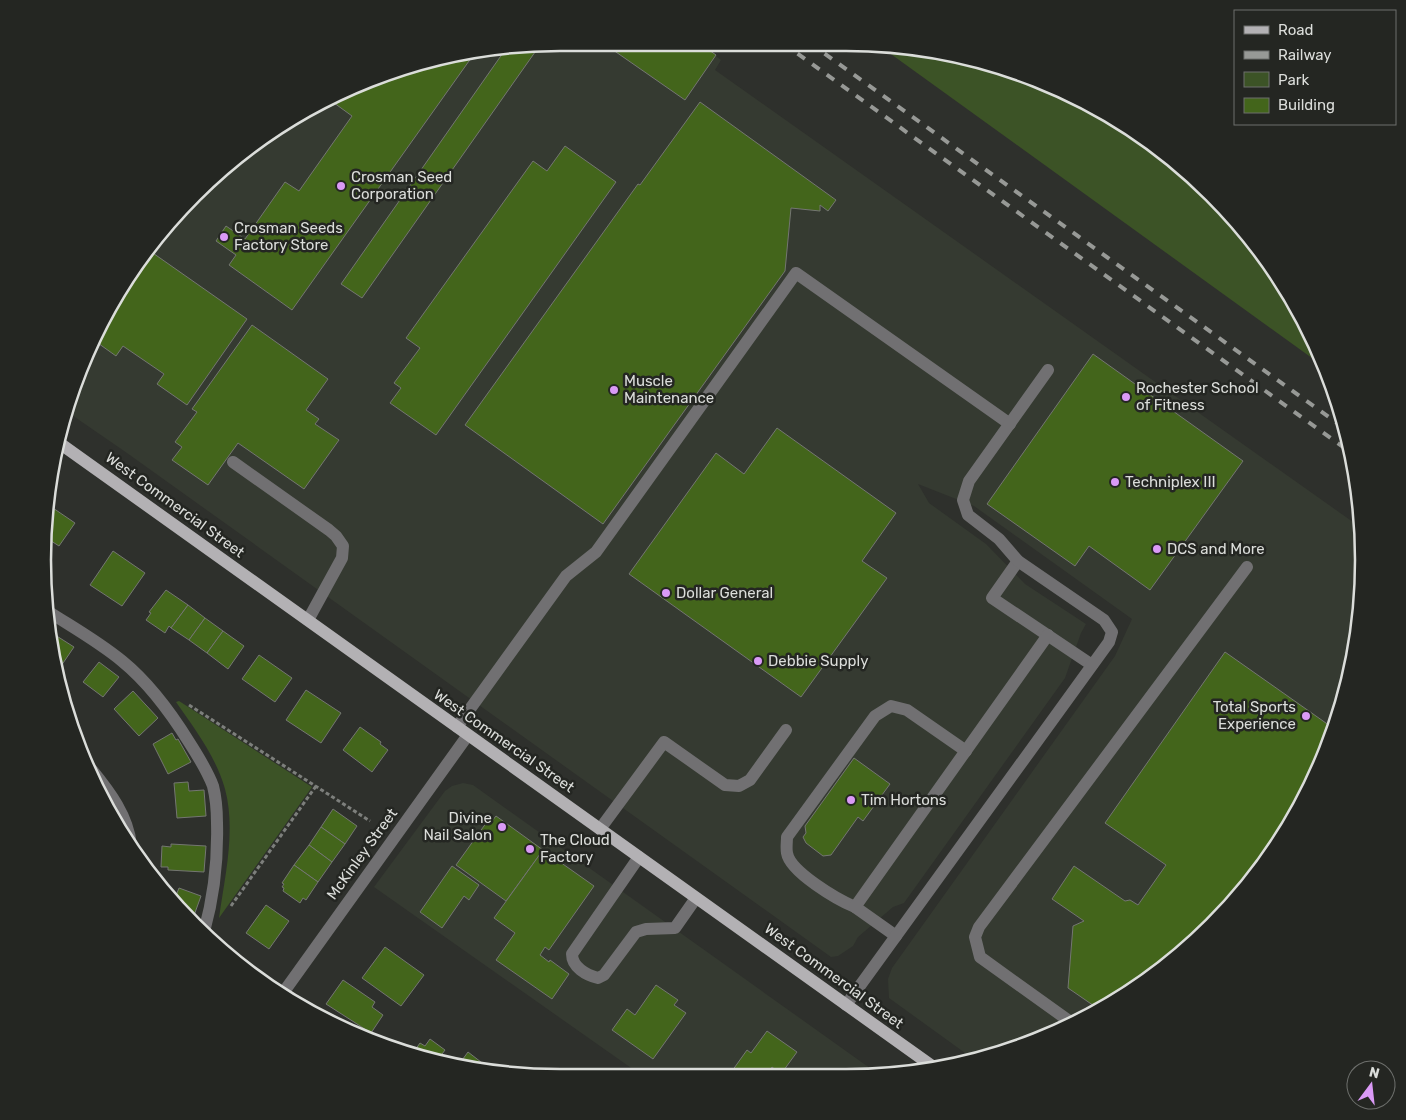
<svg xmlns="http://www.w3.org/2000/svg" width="1406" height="1120" font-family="Rubik,sans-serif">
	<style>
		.built { fill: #353a31 }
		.green { fill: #3c5326 }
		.building { fill: #43651b; stroke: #747672 }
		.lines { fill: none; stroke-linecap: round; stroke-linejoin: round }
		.path { stroke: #7d7f7c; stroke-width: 3; stroke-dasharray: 4 2.5; stroke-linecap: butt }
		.minor { stroke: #717072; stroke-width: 12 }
		.major { stroke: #b3b1b4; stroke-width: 12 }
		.rail { stroke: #979996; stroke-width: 4; stroke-dasharray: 9 9; stroke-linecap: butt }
		.poi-dot { fill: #da9af6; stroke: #242622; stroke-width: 2 }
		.labels { text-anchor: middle; stroke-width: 5; stroke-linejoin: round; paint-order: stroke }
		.poi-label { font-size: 15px; fill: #dbddda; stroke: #242622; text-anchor: start }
		.street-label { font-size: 15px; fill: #dbddda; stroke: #242622 }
		.rim { fill: none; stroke: #dbddda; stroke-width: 2.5 }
	</style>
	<rect width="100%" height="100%" fill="#2e302c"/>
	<g class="built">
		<polygon points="560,43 699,43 721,60 715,70 1360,527 1362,594 1346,694 1310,789 1256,875 1187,949 1104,1008 1012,1050 972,1058 889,998 888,979 892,968 1115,656 1132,619 974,506 918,484 929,503 986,544 1025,584 1086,624 1081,633 1065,678 904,903 893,907 858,937 853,946 838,956 831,957 127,453 66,411 112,301 194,194 302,112 426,60"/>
		<polygon points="463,783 473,785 881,1076 644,1077 374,887 445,791 452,786"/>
	</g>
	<g class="green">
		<polygon points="877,44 1013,70 1105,112 1187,171 1256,245 1294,302 1323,366"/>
		<path d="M179,701l133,86 -93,131c6,-42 17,-88 6,-129 -9,-32 -30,-60 -49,-87z"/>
	</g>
	<g class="building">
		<polygon points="603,43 699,43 716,55 685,100"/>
		<polygon points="540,45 362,298 341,284 505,50"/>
		<polygon points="474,54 292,310 229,265 236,255 216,241 226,226 245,239 285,182 299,191 352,116 330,100 426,60"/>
		<polygon points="700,102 836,200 828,211 820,205 820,211 791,208 785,271 603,524 465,425 638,184 640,185"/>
		<polygon points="565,146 616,182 436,435 390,403 401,388 394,383 420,348 406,338 533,161 547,171"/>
		<polygon points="150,251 247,319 187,405 157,384 164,374 123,346 116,356 95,341 112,301"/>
		<polygon points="252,325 328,379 306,410 319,419 315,424 339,440 304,489 238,443 208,485 172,460 182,447 175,442 197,412 192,409"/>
		<polygon points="1093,354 1243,461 1150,590 1089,546 1075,566 987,504"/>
		<polygon points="777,428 896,513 862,561 887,578 801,697 629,574 716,453 744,474"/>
		<polygon points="50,506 75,523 59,546 45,537"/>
		<polygon points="113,551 145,573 122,606 90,585"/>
		<polygon points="166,590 188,605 171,628 169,626 165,633 146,620 151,613 149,612"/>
		<polygon points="188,605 205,618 189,640 171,628"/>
		<polygon points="205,618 223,631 207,653 189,640"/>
		<polygon points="223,631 244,646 228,669 207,653"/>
		<polygon points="52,633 74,647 59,669 57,667"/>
		<polygon points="1225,652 1333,728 1310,789 1256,875 1187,949 1100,1010 1068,988 1073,926 1084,921 1052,899 1074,866 1125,901 1130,900 1138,905 1166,865 1105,823"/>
		<polygon points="259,655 292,678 275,702 242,679"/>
		<polygon points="99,662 119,677 103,697 83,682"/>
		<polygon points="306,690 341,713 321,743 286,720"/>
		<polygon points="133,691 158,718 139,736 114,709"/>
		<polygon points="360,727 381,742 380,744 388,750 372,772 343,750"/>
		<polygon points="172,733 176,740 178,739 191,762 168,774 153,744"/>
		<polygon points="854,758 890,784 863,821 858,817 831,855 823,856 806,843 803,837 806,833 805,826"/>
		<polygon points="188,782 189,791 204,790 206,816 177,818 174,783"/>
		<polygon points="333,809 357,826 345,844 321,827"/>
		<polygon points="496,816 543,850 506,901 456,865 489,819 492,821"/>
		<polygon points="321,827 345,844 332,862 309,845"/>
		<polygon points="171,844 206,846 204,872 168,870 168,867 161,867 162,846 171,847"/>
		<polygon points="309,845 332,862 318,882 294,865"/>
		<polygon points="543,850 594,886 549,950 545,947 540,955 549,962 550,960 569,974 552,999 496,960 515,933 494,918"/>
		<polygon points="294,865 318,882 306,900 303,898 300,903 283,891 284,888 282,887 284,884 282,883"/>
		<polygon points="452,866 479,885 469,900 464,896 442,928 420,912"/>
		<polygon points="179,888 201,896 192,921 173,903"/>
		<polygon points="266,905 289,921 269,949 246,933"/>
		<polygon points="385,947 424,975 401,1006 362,978"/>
		<polygon points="343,980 375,1002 372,1007 383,1015 371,1033 326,1004"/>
		<polygon points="656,985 678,1000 674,1005 686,1013 653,1059 612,1030 627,1009 635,1015"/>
		<polygon points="767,1031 797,1052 781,1074 772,1067 765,1077 741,1077 732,1071 747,1050 751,1053"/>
		<polygon points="430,1039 445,1050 437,1061 413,1053 420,1043 425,1046"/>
		<polygon points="468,1052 490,1069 489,1071 457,1067"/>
	</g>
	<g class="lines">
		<g class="path">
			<polyline points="189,705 370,821"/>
			<polyline points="231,906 316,786"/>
		</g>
		<g class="minor">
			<polyline points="233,462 329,530 336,536 343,546 342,558 308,620"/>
			<polyline points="1018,561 992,598 1092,665"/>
			<path d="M49,612c25,16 50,30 73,49 27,22 49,52 67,81 9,14 18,28 24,44 3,12 4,25 4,37 1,37 -3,73 -13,109"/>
			<polyline points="457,727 566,576 596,552 796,273 1010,424"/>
			<path d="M92,770c18,22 36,46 39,75"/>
			<polyline points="600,829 664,742 725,785 739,786 750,780 786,730"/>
			<path d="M639,857l-67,97c0,13 14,21 26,24l6,-3 32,-43 10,-3 29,-1 21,-30"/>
			<path d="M855,907c-17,-7 -65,-35 -68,-54 -1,-5 0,-11 0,-16l88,-121 16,-10 16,4 59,41"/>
			<polyline points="896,936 855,907 1048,635"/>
			<polyline points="283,993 468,735"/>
			<polyline points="846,1005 1109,642 1112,632 1104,620 1018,561 999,539 968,515 963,500 969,481 1048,370"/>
			<polyline points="1072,1023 980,957 975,937 979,927 1247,567"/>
		</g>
		<polyline class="major" points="58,442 932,1066"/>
		<g class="rail">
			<polyline points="783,43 1350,452"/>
			<polyline points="810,43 1344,428"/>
		</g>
	</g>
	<g class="poi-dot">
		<circle cx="341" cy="186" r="5"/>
		<circle cx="224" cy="237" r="5"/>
		<circle cx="614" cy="390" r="5"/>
		<circle cx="1126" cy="397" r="5"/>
		<circle cx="1115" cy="482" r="5"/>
		<circle cx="1157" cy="549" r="5"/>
		<circle cx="666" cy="593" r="5"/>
		<circle cx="758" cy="661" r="5"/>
		<circle cx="1306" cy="716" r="5"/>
		<circle cx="851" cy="800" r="5"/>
		<circle cx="502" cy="827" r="5"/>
		<circle cx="530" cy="849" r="5"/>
	</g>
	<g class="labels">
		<g class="poi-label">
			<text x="351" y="182">Crosman Seed<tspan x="351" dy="17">Corporation</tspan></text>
			<text x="234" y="233">Crosman Seeds<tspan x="234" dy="17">Factory Store</tspan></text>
			<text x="624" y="386">Muscle<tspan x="624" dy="17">Maintenance</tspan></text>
			<text x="1136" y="393">Rochester School<tspan x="1136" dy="17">of Fitness</tspan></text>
			<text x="1125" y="487">Techniplex III</text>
			<text x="1167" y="554">DCS and More</text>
			<text x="676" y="598">Dollar General</text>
			<text x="768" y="666">Debbie Supply</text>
			<text x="1296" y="712" text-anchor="end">Total Sports<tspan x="1296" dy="17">Experience</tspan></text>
			<text x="861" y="805">Tim Hortons</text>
			<text x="492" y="823" text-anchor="end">Divine<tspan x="492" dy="17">Nail Salon</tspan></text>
			<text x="540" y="845">The Cloud<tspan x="540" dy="17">Factory</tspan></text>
		</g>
		<g class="street-label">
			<text transform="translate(175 505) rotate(36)" y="5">West Commercial Street</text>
			<text transform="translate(504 741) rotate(35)" y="5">West Commercial Street</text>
			<text transform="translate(362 854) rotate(-54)" y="5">McKinley Street</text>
			<text transform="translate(834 976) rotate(36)" y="5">West Commercial Street</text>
		</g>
	</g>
	<path d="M0 0H1406V1120H0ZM560 51H846A509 509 0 0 1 1355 560V560A509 509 0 0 1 846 1069H560A509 509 0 0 1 51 560V560A509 509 0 0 1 560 51Z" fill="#242622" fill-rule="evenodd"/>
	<path class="rim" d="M560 51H846A509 509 0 0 1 1355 560V560A509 509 0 0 1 846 1069H560A509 509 0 0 1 51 560V560A509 509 0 0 1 560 51Z"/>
	<rect x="1234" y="10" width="162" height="115" fill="#242622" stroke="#6d6f6c"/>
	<rect x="1244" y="26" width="25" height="8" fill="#b3b1b4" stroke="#6d6f6c"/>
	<text x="1278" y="35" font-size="15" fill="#dbddda">Road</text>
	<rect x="1244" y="51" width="25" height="8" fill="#979996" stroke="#6d6f6c"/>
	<text x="1278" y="60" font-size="15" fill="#dbddda">Railway</text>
	<rect x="1244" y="72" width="25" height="15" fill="#3c5326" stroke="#6d6f6c"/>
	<text x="1278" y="85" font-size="15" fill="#dbddda">Park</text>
	<rect x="1244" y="98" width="25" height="15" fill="#43651b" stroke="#6d6f6c"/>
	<text x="1278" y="110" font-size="15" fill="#dbddda">Building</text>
	<g transform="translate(1371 1085) rotate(15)"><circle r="24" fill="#242622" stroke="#6d6f6c"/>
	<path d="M0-4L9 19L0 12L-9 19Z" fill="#da9af6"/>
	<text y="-8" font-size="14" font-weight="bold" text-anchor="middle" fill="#dbddda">N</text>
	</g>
</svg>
